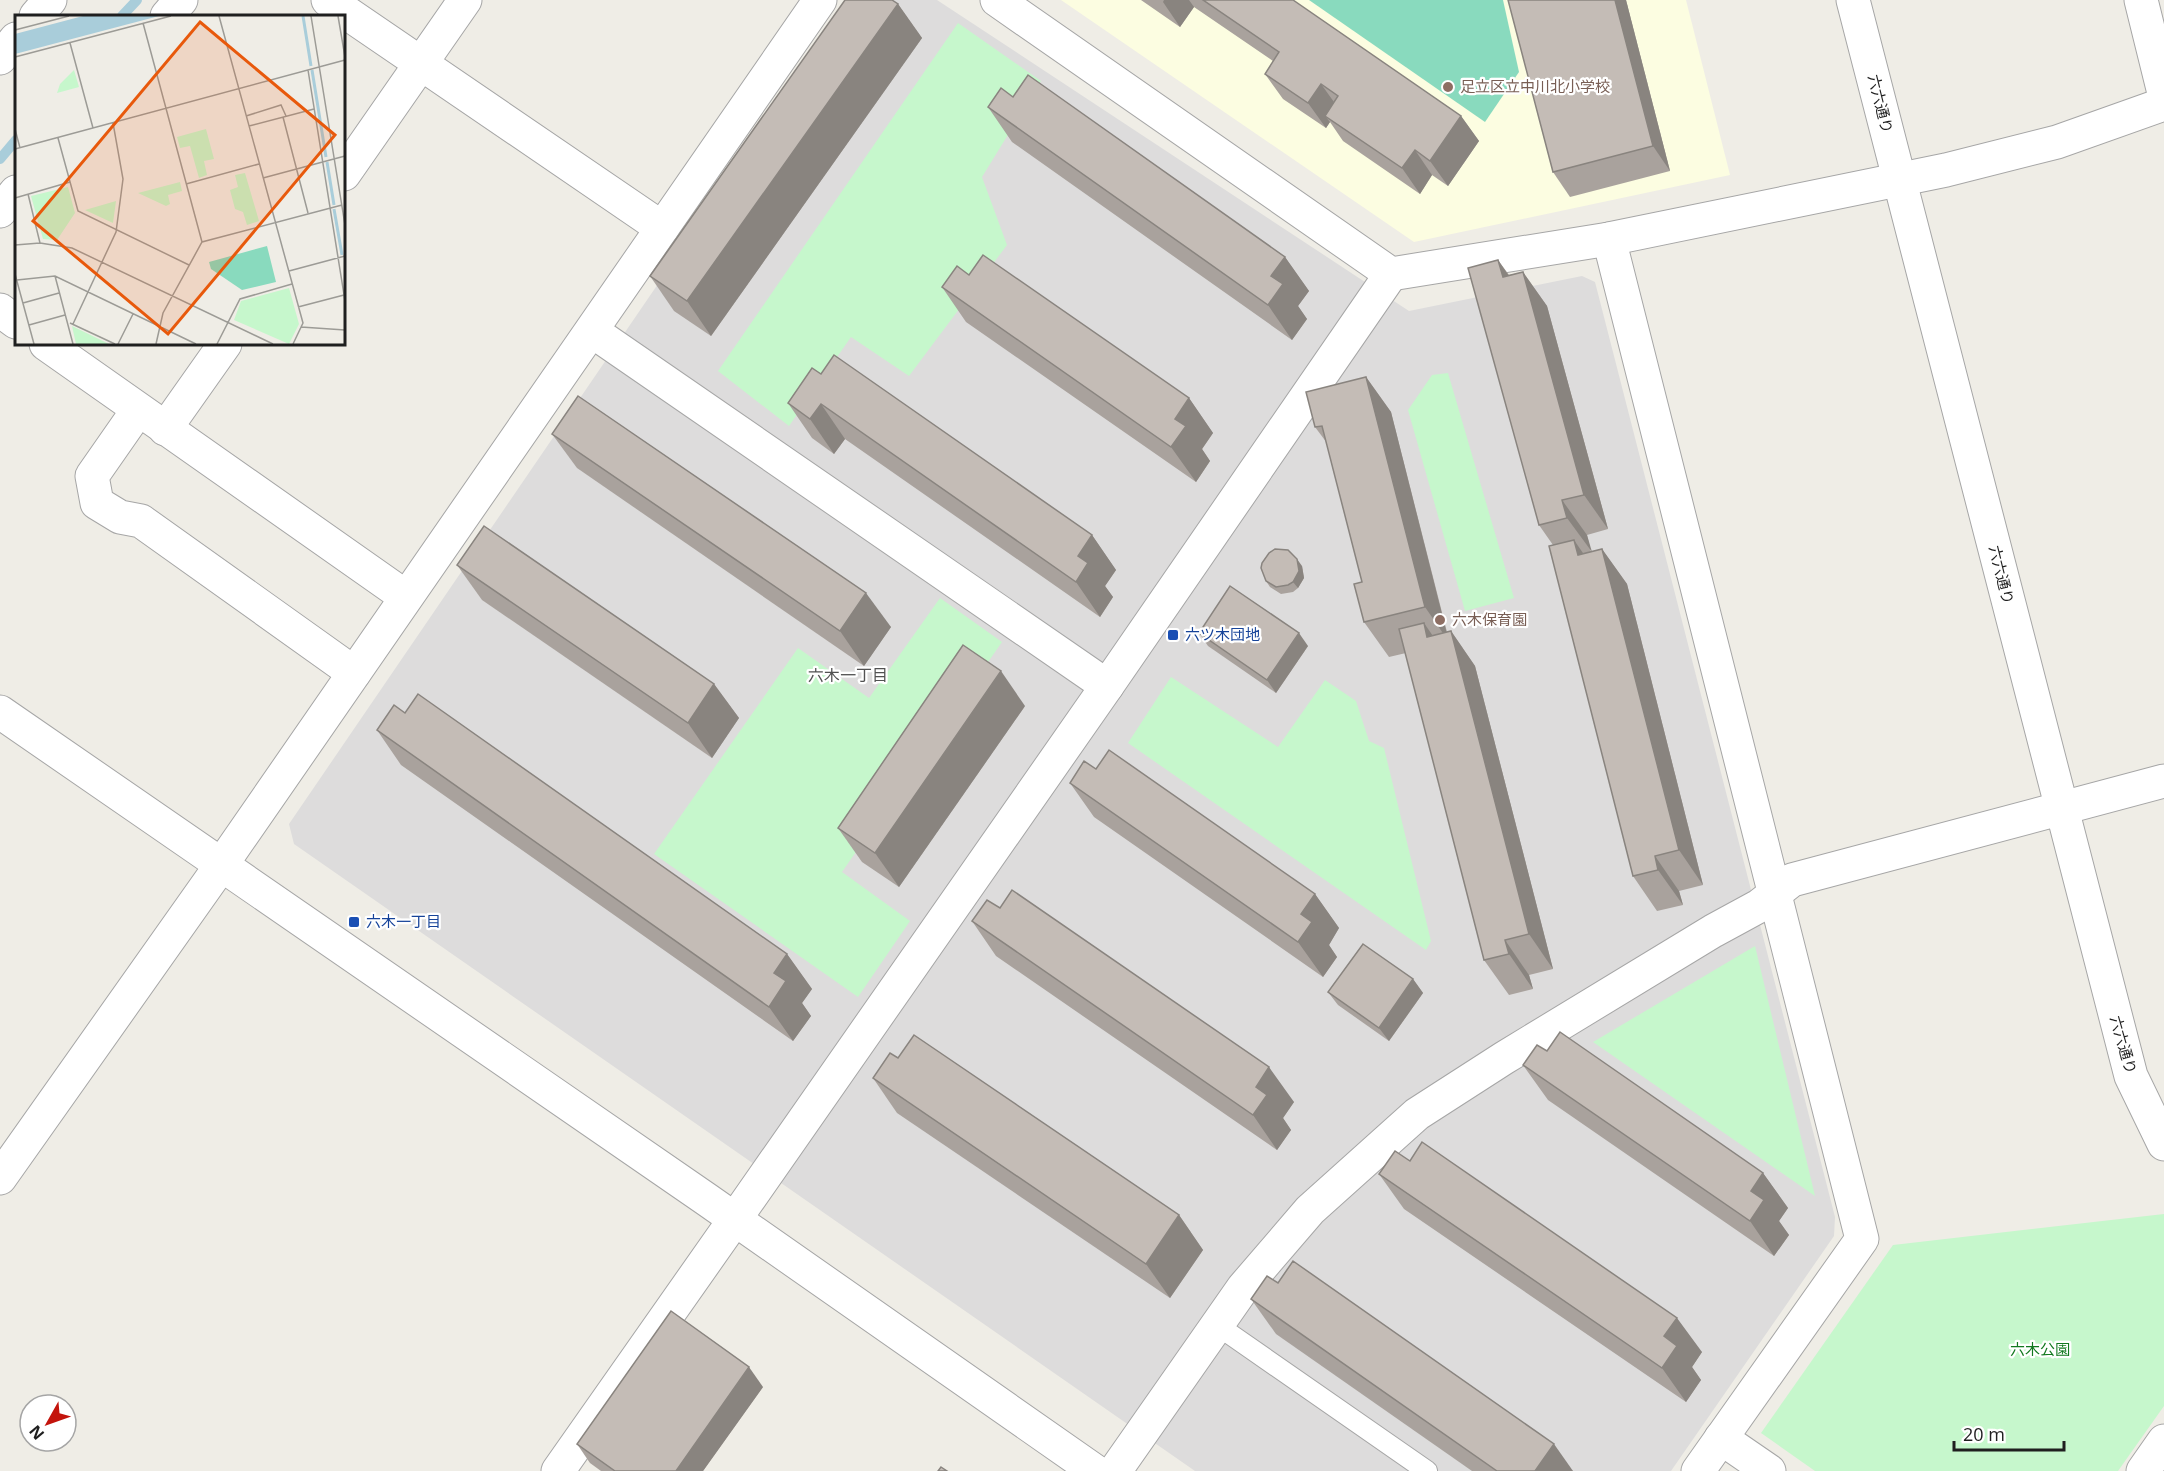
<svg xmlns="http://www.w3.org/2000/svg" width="2164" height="1471" font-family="'Open Sans','Noto Sans JP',sans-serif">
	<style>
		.residential { fill: #dddcdc }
		.education { fill: #fcfde1 }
		.park { fill: #c6f7cc }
		.pitch { fill: #89dabe }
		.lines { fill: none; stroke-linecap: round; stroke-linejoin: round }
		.stream { stroke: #a9cdda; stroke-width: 10 }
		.service-casing { stroke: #a6a6a6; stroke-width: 22 }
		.minor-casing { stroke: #a6a6a6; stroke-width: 35 }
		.tertiary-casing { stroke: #a6a6a6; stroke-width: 35 }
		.service { stroke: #fff; stroke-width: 20 }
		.minor { stroke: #fff; stroke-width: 33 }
		.tertiary { stroke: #fff; stroke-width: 33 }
		.wall { fill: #a9a29d }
		.shaded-wall { fill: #89847f }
		.building { fill: #c4bcb6; stroke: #89847f; stroke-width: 1.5 }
		.education-dot { fill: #8d6e63; stroke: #fff; stroke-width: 2 }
		.transit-dot { fill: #1a4fb4; stroke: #fff; stroke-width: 2 }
		.labels { text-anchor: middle; stroke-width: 4.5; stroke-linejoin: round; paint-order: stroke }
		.education-label { font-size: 15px; fill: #785e54; stroke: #fff; text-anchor: start }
		.street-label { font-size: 15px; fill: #1f1f1f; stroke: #fff }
		.transit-label { font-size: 15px; fill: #164399; stroke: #fff; text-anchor: start }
		.park-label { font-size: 15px; fill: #12791f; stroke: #fff }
		.neighbourhood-label { font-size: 16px; fill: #525252; stroke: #fff }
		.inset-river { fill: none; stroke: #a9cdda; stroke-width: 3 }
		.inset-road { fill: none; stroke: #9c9b96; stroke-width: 1.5 }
		.view { fill: #e8590c; fill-opacity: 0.15; stroke: #e8590c; stroke-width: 3 }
		.inset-edge { fill: none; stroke: #1f1f1f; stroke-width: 3 }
	</style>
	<rect width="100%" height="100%" fill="#efede6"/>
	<polygon class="residential" points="852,0 937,0 1409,311 1582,276 1595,282 1835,1217 1834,1236 1671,1471 1195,1471 294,844 289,824"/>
	<polygon class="education" points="1061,0 1686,0 1730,175 1414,242"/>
	<g class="park">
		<polygon points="958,23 1041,81 982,177 1007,245 909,376 851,337 789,426 718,371"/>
		<polygon points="1448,373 1514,598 1465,611 1408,410 1432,375"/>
		<polygon points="940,598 1002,642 842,872 910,921 858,997 654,854 798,648 869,698"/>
		<polygon points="1171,677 1278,747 1325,680 1356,701 1369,741 1384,748 1431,941 1426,950 1128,743"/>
		<polygon points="1755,946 1815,1196 1593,1042"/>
		<polygon points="2164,1214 2164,1406 2118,1471 1815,1471 1761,1433 1893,1245"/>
	</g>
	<polygon class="pitch" points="1309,0 1503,0 1519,72 1485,122"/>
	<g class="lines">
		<g class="stream">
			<polyline points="122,16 137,0"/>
			<polyline points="0,159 16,140"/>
		</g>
		<g class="service-casing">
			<polyline id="service" points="1217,1325 1427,1471"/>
		</g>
		<g class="minor-casing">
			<g id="minor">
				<polyline points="328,0 662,228"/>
				<polyline points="2141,0 2164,93"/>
				<polyline points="167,16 181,0"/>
				<polyline points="344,174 465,0"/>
				<polyline points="0,211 16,192"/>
				<polyline points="1609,239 1862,1239 1698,1471"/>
				<polyline points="0,310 16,322"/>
				<polyline points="592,331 1107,686"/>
				<polyline points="46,344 406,597"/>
				<polyline points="138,410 92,476 97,503 120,517 141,521 354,673"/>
				<polyline points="165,429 225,344"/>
				<polyline points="0,1178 222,864 820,0"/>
				<polyline points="1721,1438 1769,1471"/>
				<polyline points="558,1471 735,1219"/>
				<polyline points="1115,1471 1243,1288 1310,1210 1417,1114 1504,1058 1713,931 1759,906 1792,880 2164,781"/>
				<polyline points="2143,1471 2164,1441"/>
			</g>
		</g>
		<g class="tertiary-casing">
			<g id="tertiary">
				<polyline points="997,0 1391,274 1609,239 1946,170 2057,142 2164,104"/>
				<polyline points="1853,0 2131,1076 2164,1144"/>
				<polyline points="36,16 50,0"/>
				<polyline points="0,58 16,39"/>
				<polyline points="0,712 706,1199 1095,1471"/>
				<polyline points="735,1219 1107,686 1391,274"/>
			</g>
		</g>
		<use href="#service" class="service"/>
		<use href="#minor" class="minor"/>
		<use href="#tertiary" class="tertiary"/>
	</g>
	<g class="wall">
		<polygon points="1141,0 1293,0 1461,116 1479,141 1448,186 1432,175 1420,194 1343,141 1330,122 1326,128 1283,99 1265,74 1273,61 1194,7 1180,27"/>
		<polygon points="1508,0 1626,0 1670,171 1570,197 1553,172"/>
		<polygon points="898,4 922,38 711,336 674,311 650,276"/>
		<polygon points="1013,97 1285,257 1309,291 1298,306 1307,319 1292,340 1012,142 988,107"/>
		<polygon points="1498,260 1509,275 1523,272 1547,306 1608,529 1587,535 1591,552 1602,549 1627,584 1703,885 1679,891 1683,905 1657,911 1633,876 1553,545 1539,525"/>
		<polygon points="969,275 1189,398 1213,433 1202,449 1210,461 1196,482 966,322 942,287"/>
		<polygon points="821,374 1092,535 1116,570 1105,586 1113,597 1100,617 845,439 834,454 812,438 788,403"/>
		<polygon points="1366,377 1391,412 1447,632 1451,631 1475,666 1553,969 1529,975 1533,989 1509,995 1484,960 1406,653 1389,657 1364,622 1362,582 1327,443 1315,427"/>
		<polygon points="552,434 891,627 864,666 577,468"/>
		<polygon points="457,565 714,684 739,718 712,758 482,600"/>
		<polygon points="1302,566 1304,578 1298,588 1293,592 1281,594 1270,587 1266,581"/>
		<polygon points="1199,633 1308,646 1276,693 1208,646"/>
		<polygon points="1025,706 899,887 862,862 838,828"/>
		<polygon points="405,713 787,954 812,989 802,1003 811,1016 793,1041 401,765 377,730"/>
		<polygon points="1096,769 1315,894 1339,928 1329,945 1337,957 1323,977 1094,817 1070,783"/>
		<polygon points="972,921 1294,1102 1283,1118 1291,1130 1277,1150 996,956"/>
		<polygon points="1413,979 1423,993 1389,1041 1338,1005 1328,992"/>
		<polygon points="1547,1051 1763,1173 1788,1208 1779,1221 1789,1235 1774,1256 1548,1100 1523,1065"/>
		<polygon points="898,1058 1179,1215 1203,1250 1170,1298 897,1113 873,1078"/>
		<polygon points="1379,1174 1702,1352 1692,1367 1701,1380 1686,1402 1404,1209"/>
		<polygon points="1251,1299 1573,1471 1472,1471 1276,1334"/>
		<polygon points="763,1387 703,1471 601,1471 590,1463 577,1444"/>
	</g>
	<g class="shaded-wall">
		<polygon points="1164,0 1189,0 1194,7 1180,27 1163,2"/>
		<polygon points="1615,0 1626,0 1670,171 1653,146"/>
		<polygon points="898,4 922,38 711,336 687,301"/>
		<polygon points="1321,84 1339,109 1325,116 1330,122 1326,128 1308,103"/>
		<polygon points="1461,116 1479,141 1448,186 1430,161"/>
		<polygon points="1415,150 1432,175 1420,194 1402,168"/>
		<polygon points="1285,257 1309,291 1298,306 1307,319 1292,340 1268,305 1271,276"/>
		<polygon points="1498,260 1522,295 1503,277"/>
		<polygon points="1523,272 1547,306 1608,529 1584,495"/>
		<polygon points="1366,377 1391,412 1449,642 1425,607"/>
		<polygon points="1189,398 1213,433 1202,449 1210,461 1196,482 1171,447 1175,419"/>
		<polygon points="821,404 845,439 834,454 810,419"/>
		<polygon points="1562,500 1587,535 1592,552 1567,518"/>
		<polygon points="1092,535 1116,570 1105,586 1113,597 1100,617 1076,582 1078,556"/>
		<polygon points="1574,540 1598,575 1578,555"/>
		<polygon points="1602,549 1627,584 1703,885 1679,850"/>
		<polygon points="1297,559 1302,566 1304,578 1298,588 1293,582"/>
		<polygon points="866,593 891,627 864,666 840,631"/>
		<polygon points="1424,623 1448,658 1427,637"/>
		<polygon points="1451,631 1475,666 1553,969 1529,934"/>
		<polygon points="1299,633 1308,646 1276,693 1267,680"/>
		<polygon points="1001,671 1025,706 899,887 875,853"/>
		<polygon points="714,684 739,718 712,758 688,723"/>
		<polygon points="1655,856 1679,891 1683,905 1658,870"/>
		<polygon points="1315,894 1339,928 1329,945 1337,957 1323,977 1298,942 1301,914"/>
		<polygon points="1505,940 1529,975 1533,989 1509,954"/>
		<polygon points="787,954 812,989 802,1003 811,1016 793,1041 769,1007 774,973"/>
		<polygon points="1413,979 1423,993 1389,1041 1379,1028"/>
		<polygon points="1269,1067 1294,1102 1283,1118 1291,1130 1277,1150 1253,1115 1256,1087"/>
		<polygon points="1763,1173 1788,1208 1779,1221 1789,1235 1774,1256 1750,1221 1751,1191"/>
		<polygon points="1179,1215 1203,1250 1170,1298 1146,1264"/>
		<polygon points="1677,1318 1702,1352 1692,1367 1701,1380 1686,1402 1662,1368 1664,1336"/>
		<polygon points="749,1367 763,1387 703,1471 676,1471"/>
		<polygon points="1554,1444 1573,1471 1535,1471"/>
	</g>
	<g class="building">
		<polygon points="845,0 892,0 898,4 687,301 650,276"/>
		<polygon points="1203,0 1293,0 1461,116 1430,161 1415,150 1402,168 1325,116 1338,96 1321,84 1308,103 1265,74 1279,52"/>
		<polygon points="1508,0 1615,0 1653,146 1553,172"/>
		<polygon points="1028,75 1285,257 1271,276 1283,284 1268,305 988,107 1001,88 1013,97"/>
		<polygon points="983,255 1189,398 1175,419 1186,426 1171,447 942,287 957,266 969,275"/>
		<polygon points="1498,260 1503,277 1523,272 1584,495 1562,500 1567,518 1539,525 1468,268"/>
		<polygon points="834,355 1092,535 1078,556 1088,563 1076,582 821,404 810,419 788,403 812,368 821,374"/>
		<polygon points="1366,377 1425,607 1364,622 1354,584 1362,582 1322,426 1315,427 1306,392"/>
		<polygon points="578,396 866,593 840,631 552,434"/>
		<polygon points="484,526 714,684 688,723 457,565"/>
		<polygon points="1574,540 1578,555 1602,549 1679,850 1655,856 1658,870 1633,876 1549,546"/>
		<polygon points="1275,549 1288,550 1297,559 1299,571 1293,582 1288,585 1276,587 1266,581 1261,568 1262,563 1269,553"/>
		<polygon points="1230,586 1299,633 1267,680 1199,633"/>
		<polygon points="1424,623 1427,637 1451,631 1529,934 1505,940 1509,954 1484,960 1399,629"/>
		<polygon points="963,645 1001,671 875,853 838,828"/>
		<polygon points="418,694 787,954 774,973 786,981 769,1007 377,730 394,705 405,713"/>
		<polygon points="1109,750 1315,894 1301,914 1312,922 1298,942 1070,783 1084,761 1096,769"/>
		<polygon points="1012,890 1269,1067 1256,1087 1267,1095 1253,1115 972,921 987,900 1000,908"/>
		<polygon points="1363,944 1413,979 1379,1028 1328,992"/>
		<polygon points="1560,1032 1763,1173 1751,1191 1764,1200 1750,1221 1523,1065 1537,1045 1547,1051"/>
		<polygon points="914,1035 1179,1215 1146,1264 873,1078 890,1053 898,1058"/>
		<polygon points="1422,1142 1677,1318 1664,1336 1677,1346 1662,1368 1379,1174 1395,1151 1410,1161"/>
		<polygon points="1293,1261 1554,1444 1535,1471 1497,1471 1251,1299 1267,1276 1278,1283"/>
		<polygon points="671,1311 749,1367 676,1471 615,1471 577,1444"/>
		<polygon points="941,1467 947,1471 938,1471"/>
	</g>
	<g class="education-dot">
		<circle cx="1448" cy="87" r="6"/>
		<circle cx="1440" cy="620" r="6"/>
	</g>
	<g class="transit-dot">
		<rect x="1167" y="629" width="12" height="12" rx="3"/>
		<rect x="348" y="916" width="12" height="12" rx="3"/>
	</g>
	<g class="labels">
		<g class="education-label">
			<text x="1460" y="92">足立区立中川北小学校</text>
			<text x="1452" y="625">六木保育園</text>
		</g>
		<g class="street-label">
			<text transform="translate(1880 104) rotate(76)" y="5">六六通り</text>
			<text transform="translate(2001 575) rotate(76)" y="5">六六通り</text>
			<text transform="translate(2123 1045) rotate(74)" y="5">六六通り</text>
		</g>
		<g class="transit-label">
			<text x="1185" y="640">六ツ木団地</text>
			<text x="366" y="927">六木一丁目</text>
		</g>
		<g class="park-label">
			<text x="2040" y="1355">六木公園</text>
		</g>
		<g class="neighbourhood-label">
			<text x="848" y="681">六木一丁目</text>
		</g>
	</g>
	<g transform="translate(15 15)">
		<rect width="330" height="330" fill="#efede6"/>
		<path d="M59,55l5,17 -22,6 3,-9zM191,114l8,30 -10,2 3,14 -8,3 -9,-32 -10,2 -3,-11zM230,158l14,48 -12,4 -4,-13 -8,-3 -5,-19 8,-3 -3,-12zM165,167l2,9 -14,4 2,9 -4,2 -28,-13zM53,172l7,26 -18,27 -14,-1 -12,-43zM101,186l-3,22 -28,-13zM274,273l10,36 -10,20 -55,-24 7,-19zM57,311l37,18h-33z" fill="#c6f7cc"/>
		<path d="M252,231l9,36 -34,8 -31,-21 -2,-7z" fill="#89dabe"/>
		<path d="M68,1h76l-144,38v-20z" fill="#a9cdda"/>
		<path class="inset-river" d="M288,1l8,50M297,55l14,87M312,147l7,43M319,194l8,46"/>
		<path class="inset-road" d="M204,1l84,307 -10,21M296,1l34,209M323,1l7,41M128,8l59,219M0,15l54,-14M55,28l23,85M0,42l156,-41M293,55l37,231M231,101l35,-11 5,11M268,102l25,96M234,111l65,-17M0,114l5,19M43,123l20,73 111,54M0,134l330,-89M248,163l82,-22M171,169l73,-20M13,179l12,49M0,183l55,-16M0,230l25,-2 32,5 201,96M274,256l56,-15M0,259l19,70M40,261l18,68M2,265l38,-4 141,68M8,288l36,-10M283,292l46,-12M55,308l45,21M58,309l43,-92 7,-53 -10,-56M14,310l36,-10M286,312l44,3M103,329l15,-30M141,329l7,-31 39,-71 140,-37M202,329l23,-45 52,-15"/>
		<path class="view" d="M185,7l135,113 -167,199 -135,-113z"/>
		<rect width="330" height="330" class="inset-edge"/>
	</g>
	<g transform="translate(48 1423) rotate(230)"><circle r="28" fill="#ffffff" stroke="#a5a5a5" stroke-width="1.5"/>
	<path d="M0-4.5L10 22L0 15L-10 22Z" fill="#c3140c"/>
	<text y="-9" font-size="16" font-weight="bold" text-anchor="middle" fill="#1f1f1f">N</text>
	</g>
	<path d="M1954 1441v9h110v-9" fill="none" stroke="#1f1f1f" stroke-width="3"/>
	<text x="1963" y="1441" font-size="18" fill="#1f1f1f" stroke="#ffffff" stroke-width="4.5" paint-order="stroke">20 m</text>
</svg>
